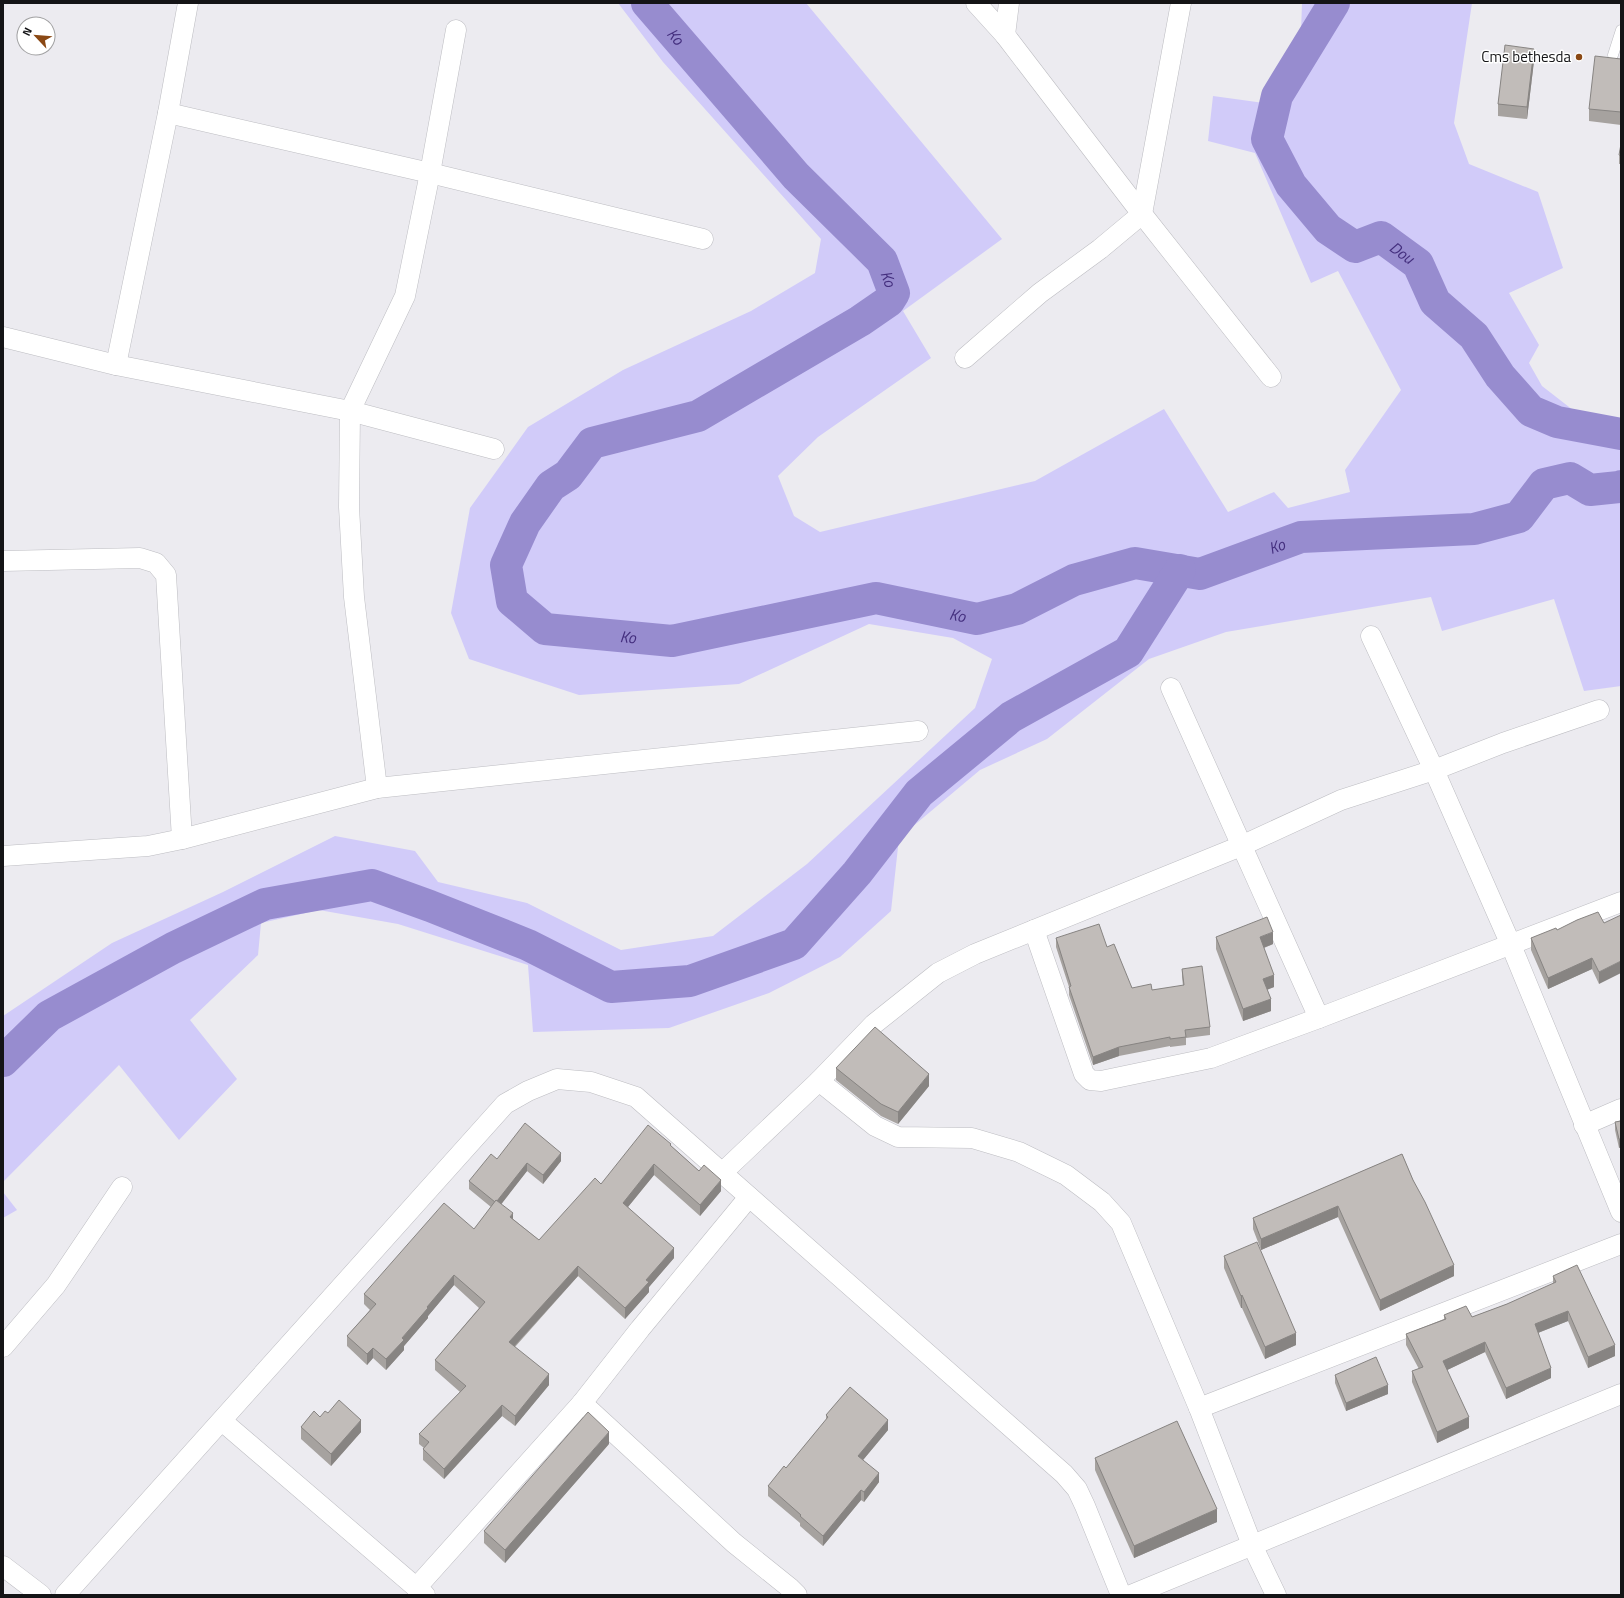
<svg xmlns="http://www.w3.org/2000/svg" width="1624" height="1598" font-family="'Titillium Web',sans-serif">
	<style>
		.green { fill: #d1cbf9 }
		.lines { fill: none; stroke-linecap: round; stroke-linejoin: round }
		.river { stroke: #978ccf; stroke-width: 32 }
		.lane-casing { stroke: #bdbdc2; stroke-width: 11 }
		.street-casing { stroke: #bdbdc2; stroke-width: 21 }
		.lane { stroke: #fff; stroke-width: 10 }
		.street { stroke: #fff; stroke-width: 20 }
		.wall { fill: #a6a29f }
		.shaded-wall { fill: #878482 }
		.building { fill: #c1bcb9; stroke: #878482 }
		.poi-dot { fill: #8a4814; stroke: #fff; stroke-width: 1.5 }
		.labels { text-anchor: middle; stroke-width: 3; stroke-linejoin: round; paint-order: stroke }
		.poi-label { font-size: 15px; fill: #141416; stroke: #fff; text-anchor: end }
		.water-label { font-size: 16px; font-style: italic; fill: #442f7e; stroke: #fff }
	</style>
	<rect width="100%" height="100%" fill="#ecebf0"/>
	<g class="green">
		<polygon points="618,3 806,3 1002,239 903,311 931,358 818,437 778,476 794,516 820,532 1035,481 1164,409 1228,512 1274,492 1288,508 1350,492 1345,470 1401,390 1338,271 1311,283 1255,153 1208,141 1213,96 1264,103 1301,32 1302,3 1472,3 1454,123 1469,164 1538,192 1563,268 1509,293 1539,345 1529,363 1542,386 1600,431 1621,434 1621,686 1584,691 1554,599 1442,631 1431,597 1226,632 1149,659 1047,739 980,770 899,838 891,911 840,957 769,993 669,1028 533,1032 528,965 398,924 319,910 261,923 258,955 190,1020 237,1079 179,1140 119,1065 3,1182 3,1016 112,943 223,892 335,836 415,851 438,882 527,903 621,950 713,936 807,864 975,708 992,659 953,638 869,624 739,684 579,695 469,659 451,613 470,508 528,427 623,370 751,311 815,273 821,239 663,62"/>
		<polygon points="3,1192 17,1210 3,1218"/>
	</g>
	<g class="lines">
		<g class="river">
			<path id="s1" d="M647,3l149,173 86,85 12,32 -5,8 -29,20 -162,95 -106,27 -24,32 -17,11 -26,37 -19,42 6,36 33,28 127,12 204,-43 101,21 40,-10 57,-29 61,-17 65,11 101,-37 173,-8 45,-12 25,-33 26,-6 20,12 29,-3 2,-1"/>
			<path id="s2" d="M1334,3l-57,93 -10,43 24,46 37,44 27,18 26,-10 37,27 17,38 39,34 26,40 31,35 26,11 64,12"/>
			<polyline points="3,1061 49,1016 173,948 265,904 372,885 430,906 528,945 611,987 690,981 794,944 857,873 919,793 1011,717 1128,652 1180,570"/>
		</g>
		<g class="lane-casing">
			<polyline id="lane" points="1613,55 1621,30"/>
		</g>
		<g class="street-casing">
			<g id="street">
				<polyline points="976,3 1005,35 1142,214 1271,377"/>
				<polyline points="1005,35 1009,3"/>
				<polyline points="168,113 430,173 703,239"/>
				<polyline points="3,337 116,365 350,411 494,449"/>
				<polyline points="965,358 1040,293 1100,249 1142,214 1181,3"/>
				<polyline points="116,365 168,113 188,3"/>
				<polyline points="3,561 140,558 156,563 166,575 182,839"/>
				<polyline points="1371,636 1434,770 1511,945 1621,1212"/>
				<polyline points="1171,688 1319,1018"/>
				<polyline points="377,788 354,597 349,507 350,411 405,296 430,173 456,30"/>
				<polyline points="3,856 148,846 182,839 377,788 918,731"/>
				<polyline points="1034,930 1084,1074 1090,1080 1101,1081 1211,1058 1319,1018 1621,902"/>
				<polyline points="819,1081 875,1126 898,1137 972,1138 1019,1152 1066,1175 1102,1202 1121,1223 1199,1408 1252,1545 1276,1595"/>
				<polyline points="1584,1125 1621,1109"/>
				<polyline points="723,1172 819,1081 874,1024 938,973 975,954 1241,846 1341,800 1434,770 1503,743 1599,710"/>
				<polyline points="3,1347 56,1285 122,1187"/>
				<polyline points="582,1403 640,1329 749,1197"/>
				<polyline points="1199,1408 1621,1244"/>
				<polyline points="222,1421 425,1595"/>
				<polyline points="3,1566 41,1595"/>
				<polyline points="416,1588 582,1403 734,1543 790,1588 797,1595"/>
				<polyline points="65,1595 505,1104 528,1091 557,1079 591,1082 636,1097 1064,1474 1077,1489 1085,1506 1121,1595"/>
				<polyline points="1131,1595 1621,1394"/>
			</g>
		</g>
		<use href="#lane" class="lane"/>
		<use href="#street" class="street"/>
	</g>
	<g class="wall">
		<polygon points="1621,59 1621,125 1589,121 1589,109"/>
		<polygon points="1534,61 1527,119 1498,116 1498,104"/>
		<polygon points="1621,144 1621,164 1619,164 1619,155"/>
		<polygon points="1604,923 1599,984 1592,969 1548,989 1531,950 1531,938 1557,930"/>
		<polygon points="1216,937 1273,944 1264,948 1274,987 1267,990 1271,1011 1243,1021 1216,949"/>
		<polygon points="1056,938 1107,947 1132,988 1152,990 1183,986 1182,977 1182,969 1210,1027 1210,1035 1186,1038 1186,1045 1170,1047 1170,1046 1119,1056 1093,1065 1069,995 1069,987 1056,947"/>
		<polygon points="836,1068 929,1086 898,1124 881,1116 836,1080"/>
		<polygon points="1621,1121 1621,1147 1619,1148 1615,1130 1615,1122"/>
		<polygon points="671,1146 721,1191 700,1216 654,1175 628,1207 674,1258 649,1287 649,1292 625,1319 578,1276 515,1347 549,1385 515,1426 502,1416 444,1479 423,1460 423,1449 424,1448 419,1444 419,1434 460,1392 435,1370 435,1360 479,1308 454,1285 428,1316 428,1318 404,1346 404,1350 386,1370 373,1358 367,1365 347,1346 347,1336 370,1310 364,1304 364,1294 474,1229 491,1207 469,1189 469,1181 497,1159 561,1161 543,1184 527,1171 501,1204 513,1219 539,1240 601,1184"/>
		<polygon points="1402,1154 1454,1276 1380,1311 1338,1217 1261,1250 1253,1229 1253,1218"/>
		<polygon points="1224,1256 1296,1345 1265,1359 1242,1308 1241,1308 1224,1268"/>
		<polygon points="1553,1276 1615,1356 1588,1368 1568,1321 1538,1333 1551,1378 1506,1399 1485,1352 1447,1370 1469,1428 1437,1443 1412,1382 1412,1371 1419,1369 1406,1345 1406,1334 1444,1319 1444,1315 1472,1317 1507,1304 1553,1284"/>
		<polygon points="1335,1375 1388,1394 1346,1411 1335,1383"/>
		<polygon points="328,1413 361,1432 331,1466 301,1439 301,1427"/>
		<polygon points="826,1415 888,1430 863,1460 879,1482 864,1502 861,1500 823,1546 800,1526 800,1523 768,1496 768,1486 786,1468 826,1420"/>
		<polygon points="609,1444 505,1563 484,1543 484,1531"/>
		<polygon points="1095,1458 1217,1522 1134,1558 1095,1470"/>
	</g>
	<g class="shaded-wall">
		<polygon points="1534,49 1534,61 1527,119 1527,107"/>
		<polygon points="1273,932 1273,944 1260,949 1260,937"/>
		<polygon points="1592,958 1592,969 1548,989 1548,978"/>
		<polygon points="1621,961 1621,973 1599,984 1599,972"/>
		<polygon points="1274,975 1274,987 1263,991 1263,979"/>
		<polygon points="1271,999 1271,1011 1243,1021 1243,1009"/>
		<polygon points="1119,1047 1119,1056 1093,1065 1093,1057"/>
		<polygon points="929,1074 929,1086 898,1124 898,1112"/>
		<polygon points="1619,1139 1621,1139 1621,1147 1619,1148"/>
		<polygon points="561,1153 561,1161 543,1184 543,1175"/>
		<polygon points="527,1163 527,1171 496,1211 496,1202"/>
		<polygon points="654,1164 654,1175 623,1213 623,1203"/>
		<polygon points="721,1180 721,1191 700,1216 700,1205"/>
		<polygon points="1338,1206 1338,1217 1261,1250 1261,1239"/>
		<polygon points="513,1213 513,1224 510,1217"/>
		<polygon points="674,1248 674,1258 649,1287 649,1292 625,1319 625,1308 646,1280"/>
		<polygon points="1454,1265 1454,1276 1380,1311 1380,1300"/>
		<polygon points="578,1266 578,1276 509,1352 509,1342"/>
		<polygon points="454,1275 454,1285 428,1316 428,1318 404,1346 404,1350 386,1370 386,1359 427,1307"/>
		<polygon points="1242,1295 1242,1308 1241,1308 1241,1296"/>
		<polygon points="1568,1311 1568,1321 1535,1334 1535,1324"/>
		<polygon points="1296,1333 1296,1345 1265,1359 1265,1347"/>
		<polygon points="1485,1342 1485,1352 1443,1372 1443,1361"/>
		<polygon points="1615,1345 1615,1356 1588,1368 1588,1357"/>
		<polygon points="373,1348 373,1358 367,1365 367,1354"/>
		<polygon points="1551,1368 1551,1378 1506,1399 1506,1388"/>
		<polygon points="549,1374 549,1385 515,1426 515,1416"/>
		<polygon points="1388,1385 1388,1394 1346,1411 1346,1403"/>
		<polygon points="502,1405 502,1416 444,1479 444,1469"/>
		<polygon points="1469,1417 1469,1428 1437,1443 1437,1432"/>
		<polygon points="361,1420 361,1432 331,1466 331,1454"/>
		<polygon points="888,1420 888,1430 858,1466 858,1456"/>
		<polygon points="609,1432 609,1444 505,1563 505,1550"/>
		<polygon points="879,1473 879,1482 864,1502 864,1492"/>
		<polygon points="861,1490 861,1500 823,1546 823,1536"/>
		<polygon points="1217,1509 1217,1522 1134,1558 1134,1546"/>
	</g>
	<g class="building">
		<polygon points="1505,45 1534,49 1527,107 1498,104"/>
		<polygon points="1595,56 1621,59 1621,112 1589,109"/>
		<polygon points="1621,144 1621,156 1619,155"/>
		<polygon points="1598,912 1604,923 1621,915 1621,961 1599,972 1592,958 1548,978 1531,938 1556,928 1557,930 1577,920"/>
		<polygon points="1267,917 1273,932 1260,937 1274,975 1263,979 1271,999 1243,1009 1216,937"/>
		<polygon points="1099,924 1107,947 1114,944 1132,988 1151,984 1152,990 1184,985 1182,969 1202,966 1210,1027 1185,1030 1186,1037 1170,1039 1170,1037 1119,1047 1093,1057 1069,987 1071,986 1056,938"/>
		<polygon points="875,1027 929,1074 898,1112 881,1104 836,1068"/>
		<polygon points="1621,1121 1621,1139 1619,1139 1615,1122"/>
		<polygon points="525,1123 561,1153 543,1175 527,1163 497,1201 496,1200 495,1202 469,1181 491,1154 497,1159"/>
		<polygon points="648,1125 671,1144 670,1145 699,1171 704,1165 721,1180 700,1205 654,1164 623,1203 674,1248 646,1280 649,1282 625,1308 578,1266 509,1342 549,1374 515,1416 502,1405 444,1469 423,1449 429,1442 419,1434 466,1386 435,1360 485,1302 454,1275 427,1307 428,1308 402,1338 404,1340 386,1359 373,1348 367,1354 347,1336 376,1304 364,1294 444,1203 474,1229 496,1200 513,1213 510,1217 539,1240 595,1178 601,1184"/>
		<polygon points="1402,1154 1413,1180 1425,1202 1454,1265 1380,1300 1338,1206 1261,1239 1253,1218"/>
		<polygon points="1257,1242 1296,1333 1265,1347 1242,1295 1241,1296 1224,1256"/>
		<polygon points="1577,1265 1615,1345 1588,1357 1568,1311 1535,1324 1551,1368 1506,1388 1485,1342 1443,1361 1469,1417 1437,1432 1412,1371 1423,1367 1406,1334 1446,1319 1444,1315 1466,1306 1472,1317 1507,1304 1556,1282 1553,1276"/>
		<polygon points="1376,1357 1388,1385 1346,1403 1335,1375"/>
		<polygon points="850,1387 888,1420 858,1456 879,1473 864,1492 861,1490 823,1536 800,1516 801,1515 768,1486 784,1466 786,1468 828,1417 826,1415"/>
		<polygon points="339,1400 361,1420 331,1454 301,1427 314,1411 320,1417 325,1411 328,1413"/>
		<polygon points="588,1412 609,1432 505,1550 484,1531"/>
		<polygon points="1177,1421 1217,1509 1134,1546 1095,1458"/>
	</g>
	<circle class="poi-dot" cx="1579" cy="57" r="4"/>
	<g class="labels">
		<g class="poi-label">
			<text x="1571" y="62">Cms bethesda</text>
		</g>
		<g class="water-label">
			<text dy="6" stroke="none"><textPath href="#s1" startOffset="44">Ko</textPath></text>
			<text dy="6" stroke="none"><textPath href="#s2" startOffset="349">Dou</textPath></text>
			<text dy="6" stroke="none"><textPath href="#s1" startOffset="368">Ko</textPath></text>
			<text dy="6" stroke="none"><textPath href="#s1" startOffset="1712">Ko</textPath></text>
			<text dy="6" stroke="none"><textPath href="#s1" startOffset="1376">Ko</textPath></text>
			<text dy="6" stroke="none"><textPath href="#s1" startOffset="1040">Ko</textPath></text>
		</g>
	</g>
	<rect width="1624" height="1598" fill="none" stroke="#141416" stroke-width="8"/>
	<g transform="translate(36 36) rotate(296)"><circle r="19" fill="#ffffff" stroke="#a1a1a2"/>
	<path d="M0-3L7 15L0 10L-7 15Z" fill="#8a4814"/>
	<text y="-6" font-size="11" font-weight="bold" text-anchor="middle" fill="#141416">N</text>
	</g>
</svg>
